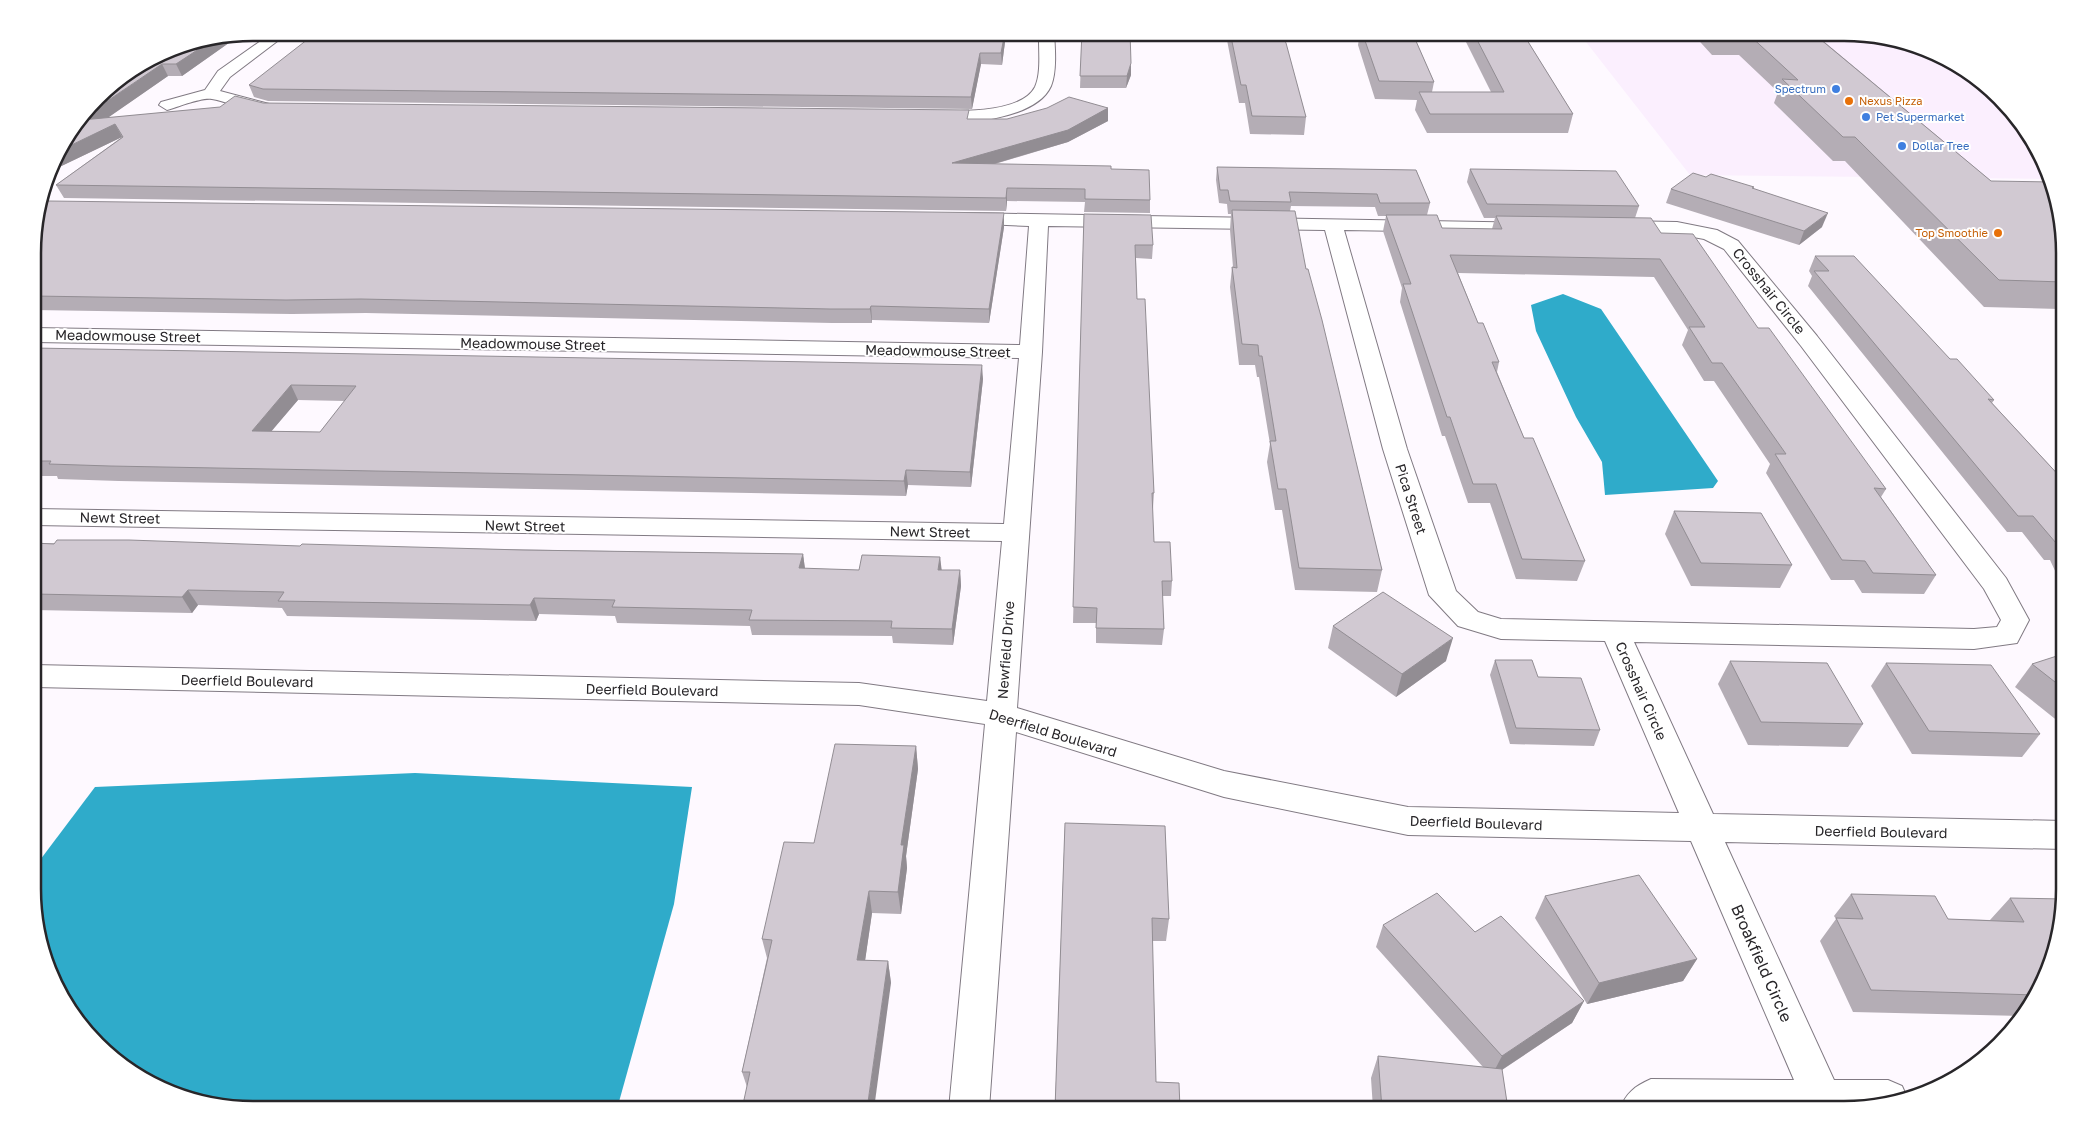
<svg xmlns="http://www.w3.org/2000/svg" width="2097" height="1142" font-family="'Golos Text',sans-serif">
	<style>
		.built { fill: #fbeffe }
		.water { fill: #2fabca }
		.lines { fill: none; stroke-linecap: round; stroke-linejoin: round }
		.minor-casing { stroke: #817a83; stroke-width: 2 }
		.minor { fill: #fff; fill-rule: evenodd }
		.wall { fill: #b4adb5; fill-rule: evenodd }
		.shaded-wall { fill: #928d93 }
		.building { fill: #d1c9d2; stroke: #928d93; fill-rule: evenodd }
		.shop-dot { fill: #3f7fe0; stroke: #fff; stroke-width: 2 }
		.food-dot { fill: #e8710a; stroke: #fff; stroke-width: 2 }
		.labels { text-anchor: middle; stroke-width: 4; stroke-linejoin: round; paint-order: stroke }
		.far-shop-label { font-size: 11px; fill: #366cbe; stroke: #fff; text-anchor: start }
		.far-food-label { font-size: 11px; fill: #c56008; stroke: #fff; text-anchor: start }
		.street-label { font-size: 14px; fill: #282629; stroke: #fff }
		.near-street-label { font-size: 16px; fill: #282629; stroke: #fff }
		.rim { fill: none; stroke: #282629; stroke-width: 2.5 }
	</style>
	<rect width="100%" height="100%" fill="#fef9ff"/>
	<polygon class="built" points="1579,33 1844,33 1901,40 1954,62 2027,131 2051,179 1690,175"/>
	<g class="water">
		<polygon points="1563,294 1601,309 1718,481 1713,488 1605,495 1602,462 1576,417 1536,331 1531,305"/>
		<polygon points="415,773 692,787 674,904 617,1109 253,1109 196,1102 143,1080 70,1011 34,917 34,868 95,787"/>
	</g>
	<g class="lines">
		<g class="minor-casing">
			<g id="minor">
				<path d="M272,33h16l-58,44 -10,14 53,14 2,3 -2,3c-20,5 -42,-9 -61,-12 -10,-2 -34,8 -45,11l-8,-5 2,-3 44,-12 13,-19z"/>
				<path d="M964,33h90c1,14 3,39 -3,53 -15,34 -94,41 -125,34l-2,-4 2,-4 6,-1c26,0 89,3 103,-24 6,-13 4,-33 4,-47h-70l-7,-4z"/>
				<path d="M968,213l569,10 3,4 -3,4 -7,2 -186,-3 63,219 49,142 22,21 23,7 473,10 23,-2 4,-7 -17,-31 -183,-243 -77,-97 -20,-10 -27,-5 -57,-1 -7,-2 -3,-4 3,-4 7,-2 57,1 40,8 21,11 79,95 189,242 23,42 -12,23 -43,6 -340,-7 79,172 351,7v28l-339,-7 109,238h54l14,6 4,9 -48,14h-238c6,-16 15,-23 31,-30l143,1 -103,-239 -283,-6 -184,-38 -208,-65 -27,377h-40l36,-385 -126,-19 -825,-18v-22l825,18 128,18 15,-160 -968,-16v-16l970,15 15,-166 -985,-16v-14l986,17 9,-119 -68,-3 -3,-4 3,-4zM1048,226l277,4 58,219 46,146 29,31 43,13 104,2 74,172 -271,-6 -184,-36 -207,-63 25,-356z"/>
			</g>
		</g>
		<use href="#minor" class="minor"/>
	</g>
	<g class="wall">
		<polygon points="635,32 1005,32 1005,42 1002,65 981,64 972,109 268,101 254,97 249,85"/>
		<polygon points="1082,32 1131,75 1126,88 1080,88"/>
		<polygon points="1228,32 1285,32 1284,40 1306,117 1304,135 1250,134 1245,103 1239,103 1227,40"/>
		<polygon points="1360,32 1412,32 1434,82 1432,92 1491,92 1461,32 1522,32 1573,114 1568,133 1427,133 1415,110 1417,100 1375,99 1358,45"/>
		<polygon points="1691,32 1822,32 1823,34 1821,39 1991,181 2064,238 2064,313 2059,309 1984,307 1845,161 1833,161 1774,103 1778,92 1739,55 1712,55"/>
		<polygon points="232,37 233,40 182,76 168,76 107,118 263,103 969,119 1108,121 1068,142 995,164 1111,169 1150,200 1150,213 1084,212 1085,202 1007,201 1006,211 64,198 56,185 122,137 51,171 169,49"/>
		<polygon points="1217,167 1416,170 1430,203 1427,215 1442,228 1492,229 1495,218 1484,218 1467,182 1470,169 1639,206 1635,218 1661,233 1758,328 1886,489 1881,497 1936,575 1924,594 1862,593 1854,580 1831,580 1766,473 1770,464 1714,381 1704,381 1682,345 1688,330 1654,277 1458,273 1478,323 1499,362 1497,372 1524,438 1585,561 1577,581 1516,579 1490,503 1468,503 1445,436 1442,436 1400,302 1402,288 1383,231 1386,216 1378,216 1375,207 1291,206 1290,211 1306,269 1382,570 1377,592 1295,590 1282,510 1275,510 1267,462 1270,444 1259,377 1257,377 1255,365 1239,365 1230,287 1232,267 1233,267 1230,230 1231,214 1228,214 1227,204 1219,203 1216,180"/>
		<polygon points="1706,177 1753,189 1822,227 1799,245 1666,203 1671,189"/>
		<polygon points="1084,214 1153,245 1152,259 1136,258 1137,299 1154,493 1153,508 1152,508 1154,542 1172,581 1171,596 1162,596 1164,629 1162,645 1096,643 1096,623 1073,623"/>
		<polygon points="34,225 1004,227 989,323 872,320 872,323 832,323 366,313 292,314 34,310"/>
		<polygon points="1815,256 1950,359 1994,400 1992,403 2064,481 2064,590 2050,560 2044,560 2022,532 2007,532 1808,286 1812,276 1809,271"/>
		<path d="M34,348l949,31 -12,108 -63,-2 -2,11 -787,-15 -61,-2 -1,-3h-23zM298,400l47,1 -25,31 -49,-1z"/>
		<polygon points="1674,511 1792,565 1780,588 1691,586 1665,534"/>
		<polygon points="34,543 300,546 803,554 805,569 859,570 940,557 941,570 960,570 961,586 953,645 893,643 892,636 752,635 750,626 617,623 615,616 539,614 536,621 287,616 282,608 198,605 192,613 34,610"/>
		<polygon points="1333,626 1446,661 1396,697 1328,648"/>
		<polygon points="2064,655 2064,726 2015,687 2032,664"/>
		<polygon points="1495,660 1538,677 1600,730 1594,746 1510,744 1490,675"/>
		<polygon points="1730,661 1863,724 1848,747 1748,745 1718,684"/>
		<polygon points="1886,663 2040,734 2022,757 1912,754 1871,686"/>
		<polygon points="916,746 918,769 906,856 907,868 901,914 872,913 865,960 888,961 891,983 747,1087 742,1072 767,958 762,939 814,843"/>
		<polygon points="1065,823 1169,919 1166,941 1152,941 1156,1082 1055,1109"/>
		<polygon points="1851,894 1948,919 1990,920 2010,898 2064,903 2035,999 2022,1016 1853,1012 1820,941 1836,919 1834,916"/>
		<polygon points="1545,896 1697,959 1683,981 1587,1004 1535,918"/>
		<polygon points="1383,925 1475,932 1584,1001 1572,1023 1502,1070 1508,1109 1373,1109 1371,1078 1378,1056 1483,1067 1376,947"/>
	</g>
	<g class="shaded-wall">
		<polygon points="1005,32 1005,42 1002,65 1001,53"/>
		<polygon points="232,37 233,40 182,76 176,64 211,41"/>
		<polygon points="980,53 981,64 972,109 971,97"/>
		<polygon points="1131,63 1131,75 1126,88 1127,76"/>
		<polygon points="162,64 168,76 86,133 80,123 85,116"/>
		<polygon points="1108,108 1108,121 1068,142 953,176 952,163"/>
		<polygon points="115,124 122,137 51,171 55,155 59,151"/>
		<polygon points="1007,188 1007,201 1006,211 1006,198"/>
		<polygon points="1004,213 1004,227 989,323 989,309"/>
		<polygon points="1828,213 1822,227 1799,245 1804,231"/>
		<polygon points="871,306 872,320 872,323 870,309"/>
		<polygon points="982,365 983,379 971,487 970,472"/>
		<polygon points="291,385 298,400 259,446 252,431"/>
		<polygon points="906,470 908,485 906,496 904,481"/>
		<polygon points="803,554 805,569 799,568"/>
		<polygon points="940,557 942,572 938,570"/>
		<polygon points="960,570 961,586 953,645 952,629"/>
		<polygon points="188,590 198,605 192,613 182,597"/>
		<polygon points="534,598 539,614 536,621 530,605"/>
		<polygon points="1453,638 1446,661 1396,697 1402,674"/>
		<polygon points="916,746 918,769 906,856 907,868 901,914 898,892 901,845"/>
		<polygon points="869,891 872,913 862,982 857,960"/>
		<polygon points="1697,959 1683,981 1587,1004 1599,983"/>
		<polygon points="888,961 891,983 874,1109 867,1109"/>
		<polygon points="1584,1001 1572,1023 1491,1077 1502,1056"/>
	</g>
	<g class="building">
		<polygon points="317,32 635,33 1005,32 1001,53 980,53 971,97 263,89 249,85"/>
		<polygon points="1082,32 1130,32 1131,63 1127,76 1080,76"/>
		<polygon points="1230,32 1285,32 1281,33 1286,43 1306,117 1252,116 1246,85 1241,85"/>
		<polygon points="1362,32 1412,32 1434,82 1379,81"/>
		<polygon points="1473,32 1522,32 1573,114 1430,114 1419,92 1504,92"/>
		<polygon points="1719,32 1822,32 1823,34 1814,34 1991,181 2053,182 2064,238 2064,282 1999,280 1855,137 1843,137 1782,79 1798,80 1747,33"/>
		<polygon points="211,41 176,64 162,64 85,116 107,87 169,49"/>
		<polygon points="235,96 263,103 969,110 967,119 1007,119 1047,108 1069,97 1108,108 1068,130 952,163 1111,166 1111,169 1149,170 1150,200 1085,199 1085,189 1007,188 1006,198 56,185 123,137 115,124 59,151 82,120 220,107"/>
		<polygon points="1217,167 1416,170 1430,203 1380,203 1377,194 1289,192 1291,202 1230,201 1228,190 1220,190"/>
		<polygon points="1470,169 1616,171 1639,206 1487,204"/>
		<polygon points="1693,173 1706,177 1711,174 1754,187 1752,188 1828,213 1804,231 1671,189"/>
		<polygon points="41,201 49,201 1004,213 989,309 871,306 870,309 830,309 361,299 286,300 34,296 34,225"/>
		<polygon points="1232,210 1295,211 1306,269 1308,269 1322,320 1382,570 1299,568 1286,489 1278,489 1270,441 1276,441 1262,356 1259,356 1258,345 1242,344 1232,267 1237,268"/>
		<polygon points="1084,214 1151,215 1153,245 1135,245 1137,299 1145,299 1154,493 1152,493 1154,542 1170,542 1172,581 1162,581 1164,629 1096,628 1097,608 1073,607"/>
		<polygon points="1386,215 1437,215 1442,228 1502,229 1496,216 1651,218 1661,233 1693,234 1758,328 1769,328 1886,489 1874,488 1936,575 1873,573 1865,561 1842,560 1775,454 1786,454 1722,363 1712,363 1689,327 1705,327 1660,259 1450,255 1478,323 1483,323 1499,362 1492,362 1524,438 1533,438 1585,561 1522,559 1496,484 1473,484 1450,417 1447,417 1403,284 1411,284"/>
		<polygon points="1815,256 1854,256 1950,359 1957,359 1994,400 1988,399 2064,481 2064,548 2062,543 2056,543 2033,516 2018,516 1814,271 1829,271"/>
		<path d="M34,348l948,17 -12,107 -64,-2 -2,11 -794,-15 -61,-2 2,-3h-17zM291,385l65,1 -36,46 -68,-1z"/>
		<polygon points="1674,511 1761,513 1792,565 1701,563"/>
		<polygon points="57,540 129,540 300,546 302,544 523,550 803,554 799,568 859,570 862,555 940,557 938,570 960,570 952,629 891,628 892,621 749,620 752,610 612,607 615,600 534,598 530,605 278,601 284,592 188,590 182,597 34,594 34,543 54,544"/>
		<polygon points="1383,592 1453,638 1402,674 1333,626"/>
		<polygon points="2063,654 2064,655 2064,689 2032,664"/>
		<polygon points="1495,660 1532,660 1538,677 1581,678 1600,730 1516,728"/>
		<polygon points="1730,661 1827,663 1863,724 1761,722"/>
		<polygon points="1886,663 1991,665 2040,734 1929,731"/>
		<polygon points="835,744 916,746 901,845 904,845 898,892 869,891 857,960 888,961 867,1109 742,1109 750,1072 742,1072 772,940 762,939 784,842 814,843"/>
		<polygon points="1065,823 1165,826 1169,919 1152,918 1156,1082 1179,1083 1180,1109 1055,1109"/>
		<polygon points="1639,875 1697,959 1599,983 1545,896"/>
		<polygon points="1437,893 1475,932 1501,916 1584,1001 1502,1056 1383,925"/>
		<polygon points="1851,894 1935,896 1948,919 2024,922 2010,898 2064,899 2064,903 2036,995 1871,990 1836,918 1863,919"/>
		<polygon points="1378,1056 1502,1069 1508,1109 1382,1109"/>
	</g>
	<g class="shop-dot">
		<circle cx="1836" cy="89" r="5"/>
		<circle cx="1866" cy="117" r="5"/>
		<circle cx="1902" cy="146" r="5"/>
	</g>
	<g class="food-dot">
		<circle cx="1849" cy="101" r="5"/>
		<circle cx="1998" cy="233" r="5"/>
	</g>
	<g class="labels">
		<g class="far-shop-label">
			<text x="1826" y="93" text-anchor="end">Spectrum</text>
			<text x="1876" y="121">Pet Supermarket</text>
			<text x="1912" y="150">Dollar Tree</text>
		</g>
		<g class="far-food-label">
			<text x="1859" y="105">Nexus Pizza</text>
			<text x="1988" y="237" text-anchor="end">Top Smoothie</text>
		</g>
		<g class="street-label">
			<text transform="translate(1769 291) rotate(51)" y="5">Crosshair Circle</text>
			<text transform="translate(128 336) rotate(1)" y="5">Meadowmouse Street</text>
			<text transform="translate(533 344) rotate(1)" y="5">Meadowmouse Street</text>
			<text transform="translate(938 351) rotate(1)" y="5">Meadowmouse Street</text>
			<text transform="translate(1411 499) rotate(72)" y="5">Pica Street</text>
			<text transform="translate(120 518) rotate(1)" y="5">Newt Street</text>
			<text transform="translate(525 526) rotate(1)" y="5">Newt Street</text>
			<text transform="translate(930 532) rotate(1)" y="5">Newt Street</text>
			<text transform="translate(1006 650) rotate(-86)" y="5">Newfield Drive</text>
			<text transform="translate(247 681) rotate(1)" y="5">Deerfield Boulevard</text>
			<text transform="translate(652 690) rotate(1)" y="5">Deerfield Boulevard</text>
			<text transform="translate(1641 691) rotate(66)" y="5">Crosshair Circle</text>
			<text transform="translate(1053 733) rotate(17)" y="5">Deerfield Boulevard</text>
			<text transform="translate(1476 823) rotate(2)" y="5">Deerfield Boulevard</text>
			<text transform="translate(1881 832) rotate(1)" y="5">Deerfield Boulevard</text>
		</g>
		<g class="near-street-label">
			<text transform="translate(1762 963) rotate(66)" y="6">Broakfield Circle</text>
		</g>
	</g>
	<path d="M0 0H2097V1142H0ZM253 41H1844A212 212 0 0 1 2056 253V889A212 212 0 0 1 1844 1101H253A212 212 0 0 1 41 889V253A212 212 0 0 1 253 41Z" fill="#fff" fill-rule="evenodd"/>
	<path class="rim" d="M253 41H1844A212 212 0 0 1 2056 253V889A212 212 0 0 1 1844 1101H253A212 212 0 0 1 41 889V253A212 212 0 0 1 253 41Z"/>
</svg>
